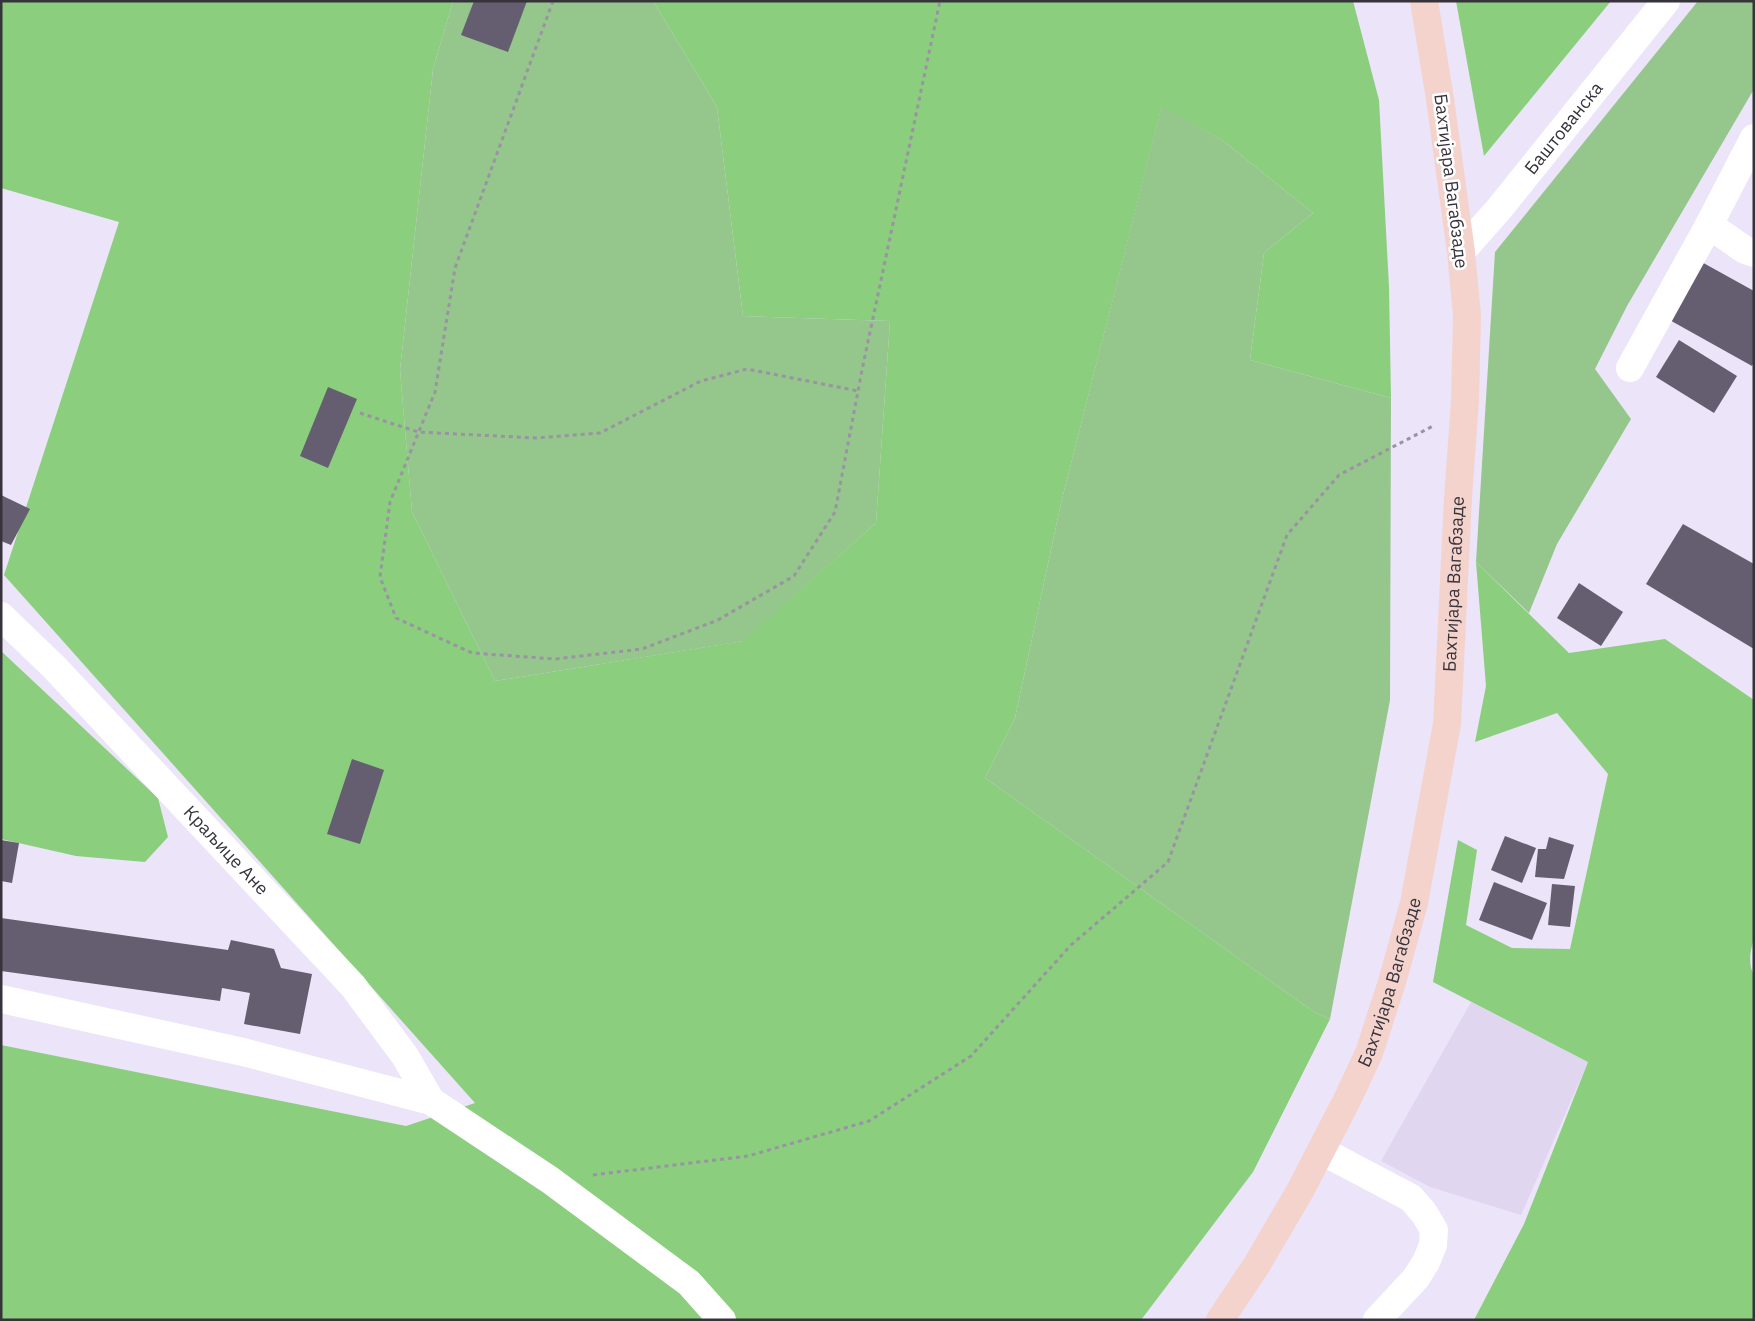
<svg xmlns="http://www.w3.org/2000/svg" width="1755" height="1321" font-family="'IBM Plex Sans',sans-serif">
	<style>
		.built { fill: #e1d6f0 }
		.green { fill: #95c68c }
		.forest { fill: #8ace7e }
		.building { fill: #655e70 }
		.lines { fill: none; stroke-linecap: round; stroke-linejoin: round }
		.path { stroke: #9993a2; stroke-width: 3; stroke-dasharray: 4 4; stroke-linecap: butt }
		.minor { stroke: #fff; stroke-width: 28 }
		.major { stroke: #f5d3cd; stroke-width: 28 }
		.labels { text-anchor: middle; stroke-width: 5; stroke-linejoin: round; paint-order: stroke }
		.street-label { font-size: 18px; fill: #36333b; stroke: #fff }
	</style>
	<rect width="100%" height="100%" fill="#ece4f9"/>
	<polygon class="built" points="1471,1002 1588,1062 1521,1215 1430,1187 1381,1161"/>
	<g class="green">
		<polygon points="453,1 653,1 717,107 743,316 890,321 876,523 744,641 495,681 412,512 400,370 433,69"/>
		<polygon points="1698,1 1754,1 1754,89 1627,306 1595,369 1631,419 1557,544 1529,613 1476,562 1495,252"/>
		<polygon points="1162,105 1222,140 1313,213 1264,253 1250,360 1391,398 1390,700 1330,1019 1314,1012 985,778 1015,718 1061,503"/>
	</g>
	<g class="forest">
		<polygon points="1,1 453,1 433,69 400,370 412,512 495,681 743,641 876,523 890,321 743,316 717,107 653,1 1353,1 1379,100 1389,287 1391,398 1250,360 1264,253 1313,213 1222,140 1162,106 1061,503 1015,718 985,778 1314,1012 1330,1019 1253,1172 1141,1320 1,1320 1,1045 406,1126 475,1103 4,575 119,222 1,188"/>
		<polygon points="1456,1 1611,1 1484,156"/>
		<path d="M1476,562l93,91 96,-14 89,61v240c-4,9 -6,26 0,35v345h-280l50,-96 64,-162 -155,-80 25,-142 19,10 -11,75 46,23 58,1 38,-175 -51,-61 -82,29 11,-56z"/>
		<polygon points="1,651 158,798 168,837 145,862 76,856 1,839"/>
	</g>
	<g class="building">
		<polygon points="474,1 527,1 508,52 461,35"/>
		<polygon points="1698,260 1754,291 1754,362 1752,366 1666,318"/>
		<polygon points="1679,340 1737,376 1714,413 1656,377"/>
		<polygon points="328,387 357,399 328,468 300,456"/>
		<polygon points="1,495 30,509 11,545 1,541"/>
		<polygon points="1683,524 1754,564 1754,649 1646,584"/>
		<polygon points="1579,583 1623,612 1601,646 1557,618"/>
		<polygon points="352,759 384,770 360,844 327,834"/>
		<polygon points="1505,836 1536,848 1522,883 1491,870"/>
		<polygon points="1549,837 1574,845 1564,879 1535,877 1538,849 1546,849"/>
		<polygon points="1,840 19,843 12,883 1,881"/>
		<polygon points="1494,882 1547,903 1532,940 1479,920"/>
		<polygon points="1552,884 1575,886 1570,927 1548,925"/>
		<polygon points="1,918 228,950 231,940 274,949 281,968 312,974 300,1034 244,1024 250,993 222,988 220,1001 1,971"/>
	</g>
	<g class="lines">
		<g class="path">
			<polyline points="553,1 455,268 435,392 390,502 380,577 396,618 472,653 555,659 642,649 718,620 794,576 835,512 862,370 940,1"/>
			<polyline points="360,413 418,432 536,438 600,433 701,381 747,369 858,391"/>
			<polyline points="593,1175 748,1156 869,1121 971,1056 1071,945 1168,862 1287,535 1339,475 1433,426"/>
		</g>
		<g class="minor">
			<polyline points="1709,225 1745,250 1754,253"/>
			<path id="s1" d="M1461,252l38,-43 167,-208"/>
			<polyline points="1630,368 1709,225 1754,138"/>
			<path id="s2" d="M1,616l53,51 299,319 52,70 26,45"/>
			<polyline points="1,999 243,1052 431,1101 550,1180 689,1283 722,1320"/>
			<polyline points="1322,1151 1411,1198 1424,1213 1434,1230 1433,1245 1426,1262 1416,1278 1377,1320"/>
		</g>
		<path class="major" id="s3" d="M1220,1320l36,-54 44,-75 48,-93 21,-45 23,-71 22,-79 33,-179 11,-226 7,-97 2,-86 -6,-63 -21,-153 -16,-98"/>
	</g>
	<g class="labels">
		<g class="street-label">
			<text dy="6" stroke="none"><textPath href="#s1" startOffset="161">Баштованска</textPath></text>
			<text transform="translate(1451 181) rotate(83)" y="6">Бахтијара Вагабзаде</text>
			<text dy="6" stroke="none"><textPath href="#s3" startOffset="785">Бахтијара Вагабзаде</textPath></text>
			<text dy="6" stroke="none"><textPath href="#s2" startOffset="325">Краљице Ане</textPath></text>
			<text dy="6" stroke="none"><textPath href="#s3" startOffset="380">Бахтијара Вагабзаде</textPath></text>
		</g>
	</g>
	<rect width="1755" height="1321" fill="none" stroke="#36333b" stroke-width="5"/>
</svg>
